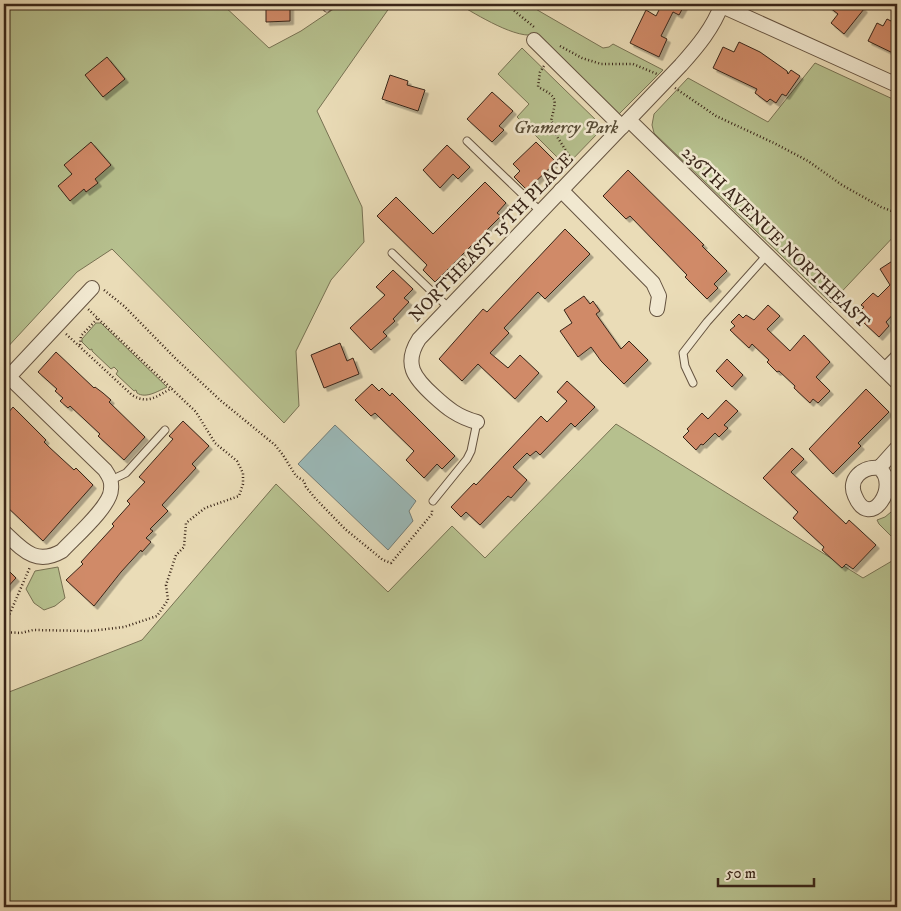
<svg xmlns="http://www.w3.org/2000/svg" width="901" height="911" font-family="'IM FELL DW Pica',serif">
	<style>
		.green { fill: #b6c08e; stroke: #787253 }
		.water { fill: #9bb9b8; stroke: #747e78 }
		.building { fill: #d08a68; stroke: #392518; filter: url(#shadow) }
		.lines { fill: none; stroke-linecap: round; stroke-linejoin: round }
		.lane-casing { stroke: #655340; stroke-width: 9 }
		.street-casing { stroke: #655340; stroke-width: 16 }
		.path { stroke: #392518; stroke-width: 2.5; stroke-dasharray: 1 2.5; stroke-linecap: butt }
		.lane { stroke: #f1e8d0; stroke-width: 7 }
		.street { stroke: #f1e8d0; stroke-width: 14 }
		.labels { text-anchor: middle; stroke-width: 5; stroke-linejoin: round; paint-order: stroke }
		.park-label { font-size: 18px; font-style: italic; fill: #584c36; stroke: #f1e8d0 }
		.street-label { font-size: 18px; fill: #392518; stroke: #f1e8d0 }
	</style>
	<defs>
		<filter id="shadow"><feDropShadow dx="3.5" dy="3.5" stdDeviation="0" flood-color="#0004"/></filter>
	</defs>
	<rect width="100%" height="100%" fill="#eadcb7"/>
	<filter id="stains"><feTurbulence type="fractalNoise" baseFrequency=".004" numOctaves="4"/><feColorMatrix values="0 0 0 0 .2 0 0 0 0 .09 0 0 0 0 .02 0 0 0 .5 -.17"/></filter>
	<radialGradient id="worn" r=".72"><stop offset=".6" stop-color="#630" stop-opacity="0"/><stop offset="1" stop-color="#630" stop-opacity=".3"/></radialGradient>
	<g class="green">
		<polygon points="4,4 222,4 269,48 301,31 341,4 392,4 317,111 362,207 364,242 331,280 296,351 299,406 284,423 112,249 77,272 4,351"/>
		<path d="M458,4h69l76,44 6,-1 4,-3 50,26 -44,44 -82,-80c-19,7 -61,-20 -79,-30z"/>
		<polygon points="522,48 600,124 598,133 566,166 517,117 529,104 498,74"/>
		<polygon points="815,63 897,101 897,149 894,167 897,170 897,233 831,303 654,133 652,125 654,114 688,78 768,122"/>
		<path d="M96,323h5l4,4 62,60c-9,4 -21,12 -30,6l-1,-3 -2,1 -18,-17 2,-3 -4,-4 -3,2 -19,-18v-2l-2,1 -8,-8v-3z"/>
		<polygon points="616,424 863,578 897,558 897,907 4,907 4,694 142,640 276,484 388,592 452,526 485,558"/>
		<polygon points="897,507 897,542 879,524 877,520 885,517"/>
		<polygon points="58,567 65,598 55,606 44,610 34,603 26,589 35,571"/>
	</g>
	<polygon class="water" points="335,425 416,501 409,511 413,521 388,550 298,464"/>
	<g class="building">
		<polygon points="266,4 290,4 290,21 266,22"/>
		<polygon points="655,4 685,4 679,15 673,12 661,36 667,39 659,57 630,43 646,10 656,16 661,6"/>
		<polygon points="825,4 858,4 864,9 844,34 831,23 838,14"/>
		<polygon points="887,19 897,24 897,55 868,41 877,23 883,26"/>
		<polygon points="739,42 760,52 787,71 788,74 791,70 800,76 786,96 782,94 776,103 770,99 767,102 755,93 757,89 713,68 723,47 734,52"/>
		<polygon points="107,57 125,79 103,97 85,75"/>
		<polygon points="390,75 408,81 407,85 425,90 418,111 382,99"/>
		<polygon points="492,92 513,111 499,126 504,130 492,142 467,119"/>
		<polygon points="91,142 111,165 95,179 98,183 86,192 84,189 70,201 58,186 72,174 64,165"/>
		<polygon points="536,142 556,162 527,190 514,177 520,171 513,164"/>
		<polygon points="447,145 470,167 458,179 453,174 440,188 423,170"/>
		<polygon points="628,170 704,245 702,246 727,271 714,284 718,288 707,299 685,277 687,275 630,216 626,219 603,196"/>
		<polygon points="485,182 506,203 497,213 501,216 435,282 423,270 427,265 377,216 396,197 433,234"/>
		<polygon points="565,229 590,254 545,299 538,292 504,328 509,333 490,353 508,368 520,355 539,373 515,399 478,364 462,381 439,359 483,309 487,312"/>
		<polygon points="897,258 897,310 886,322 889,326 879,337 863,322 866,319 859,312 864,307 861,305 873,293 878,297 890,285 880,269"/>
		<polygon points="393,270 413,289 404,298 409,302 393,319 395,321 383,332 387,336 371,350 350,328 385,295 376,287"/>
		<polygon points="584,296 590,304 593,301 600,311 596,314 621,349 629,341 648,360 624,384 601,361 591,347 578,357 560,331 572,323 564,310"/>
		<polygon points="768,305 780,316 767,329 790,351 804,335 830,362 816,377 830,391 818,403 813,399 810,403 794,388 795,386 779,371 777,372 767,362 769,360 752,344 749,348 730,330 735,326 731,322 739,314 743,318 746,315 754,320"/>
		<polygon points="340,343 347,361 353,358 359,374 324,388 311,355"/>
		<polygon points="56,352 94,388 95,387 103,393 111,400 109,402 145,437 124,460 98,436 100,434 70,406 68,408 60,401 63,398 55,391 57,389 38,372"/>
		<polygon points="727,359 743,375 732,387 716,371"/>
		<polygon points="567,381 595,407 575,427 571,423 540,455 536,451 530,456 527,453 513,467 527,480 511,498 508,496 480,525 466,512 461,517 451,507 474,483 476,485 541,416 547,422 567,401 557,392"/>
		<polygon points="372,384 379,391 382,388 390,396 392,393 455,456 442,469 437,464 424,478 406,460 414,451 375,413 371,416 355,400"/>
		<polygon points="866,389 889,412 858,443 861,446 833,474 809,449"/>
		<polygon points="726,400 738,411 724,425 728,428 719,437 715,433 703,445 701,444 696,450 683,437 689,431 687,429 702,413 708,419"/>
		<polygon points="13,407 46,440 44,442 49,447 74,470 76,468 93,485 43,541 4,504 4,418"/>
		<polygon points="183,421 209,446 192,464 196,468 162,505 168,511 150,529 153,531 146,538 151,542 142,552 141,550 121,572 94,606 66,580 83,564 81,562 114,526 112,524 130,504 127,501 145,482 139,477 173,439 169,436"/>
		<polygon points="792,448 804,459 791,472 846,524 849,520 876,545 853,569 846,564 842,568 822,550 824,547 793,518 798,512 763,478"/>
		<polygon points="9,571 16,578 4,591 4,577"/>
	</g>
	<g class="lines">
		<g class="lane-casing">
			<g id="lane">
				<polyline points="327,8 331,4"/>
				<polyline points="467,141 541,212"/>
				<polyline points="392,253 449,308"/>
				<polyline points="693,383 685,366 683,353 707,322 767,255"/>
				<polyline points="111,480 126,473 165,430"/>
				<polyline points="433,501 467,459 471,451 477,422"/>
			</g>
		</g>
		<g class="street-casing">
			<g id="street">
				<polyline points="722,6 897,85"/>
				<polyline points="534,40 622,127"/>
				<polyline points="629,120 897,382"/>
				<polyline points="561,190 653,283 659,296 657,309"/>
				<polyline points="885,370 897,358"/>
				<polyline points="4,382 92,288"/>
				<path d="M477,422c-19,-5 -30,-14 -43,-26 -20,-18 -31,-32 -15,-57l262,-274c17,-19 32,-37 41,-61"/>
				<path d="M879,468c22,17 -9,64 -24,28 -8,-17 8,-30 24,-28l18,-20"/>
				<path d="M4,532c19,18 32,34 58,19 13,-14 49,-45 49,-62 1,-8 -2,-13 -6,-19l-96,-93"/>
			</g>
		</g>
		<g class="path">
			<polyline points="506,4 534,27"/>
			<polyline points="560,46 582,58 601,64 633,64 657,74"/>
			<path d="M544,66l-4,6 -2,15c21,10 18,13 13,34l6,8 -1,6 16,25"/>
			<polyline points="675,88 716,116 774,143 808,161 842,185 881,207 897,213"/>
			<polyline points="104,290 124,306 176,359 220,400 275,445 283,455 296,476 304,481 306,487 315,498 345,529 383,560 391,563 432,514 432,510"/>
			<path d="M66,334l66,61c16,10 25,1 40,-7"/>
			<polyline points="80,345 81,336 98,318"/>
			<polyline points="4,627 30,567"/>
			<polyline points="4,632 21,633 33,630 90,631 124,627 157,616 168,600 166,585 176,555 184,547 186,523 205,508 239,496 243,484 243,473 237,461 215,443 196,412 88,309"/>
		</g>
		<use href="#lane" class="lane"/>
		<use href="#street" class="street"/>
	</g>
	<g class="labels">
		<g class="park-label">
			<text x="566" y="133">Gramercy Park</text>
		</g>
		<g class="street-label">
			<text transform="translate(491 237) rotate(-46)" y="6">NORTHEAST 15TH PLACE</text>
			<text transform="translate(776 237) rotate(44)" y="6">236TH AVENUE NORTHEAST</text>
		</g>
	</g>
	<rect width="901" height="911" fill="none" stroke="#eadcb7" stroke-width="20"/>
	<rect x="5" y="5" width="891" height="901" fill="none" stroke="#392518" stroke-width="2.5"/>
	<rect x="10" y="10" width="881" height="891" fill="none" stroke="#392518"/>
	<path d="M718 878v8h96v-8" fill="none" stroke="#392518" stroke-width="2.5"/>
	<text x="726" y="878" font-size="15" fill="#392518" stroke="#f1e8d0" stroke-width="4" paint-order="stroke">50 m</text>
	<rect width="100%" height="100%" filter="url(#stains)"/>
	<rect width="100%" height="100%" fill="url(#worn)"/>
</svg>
